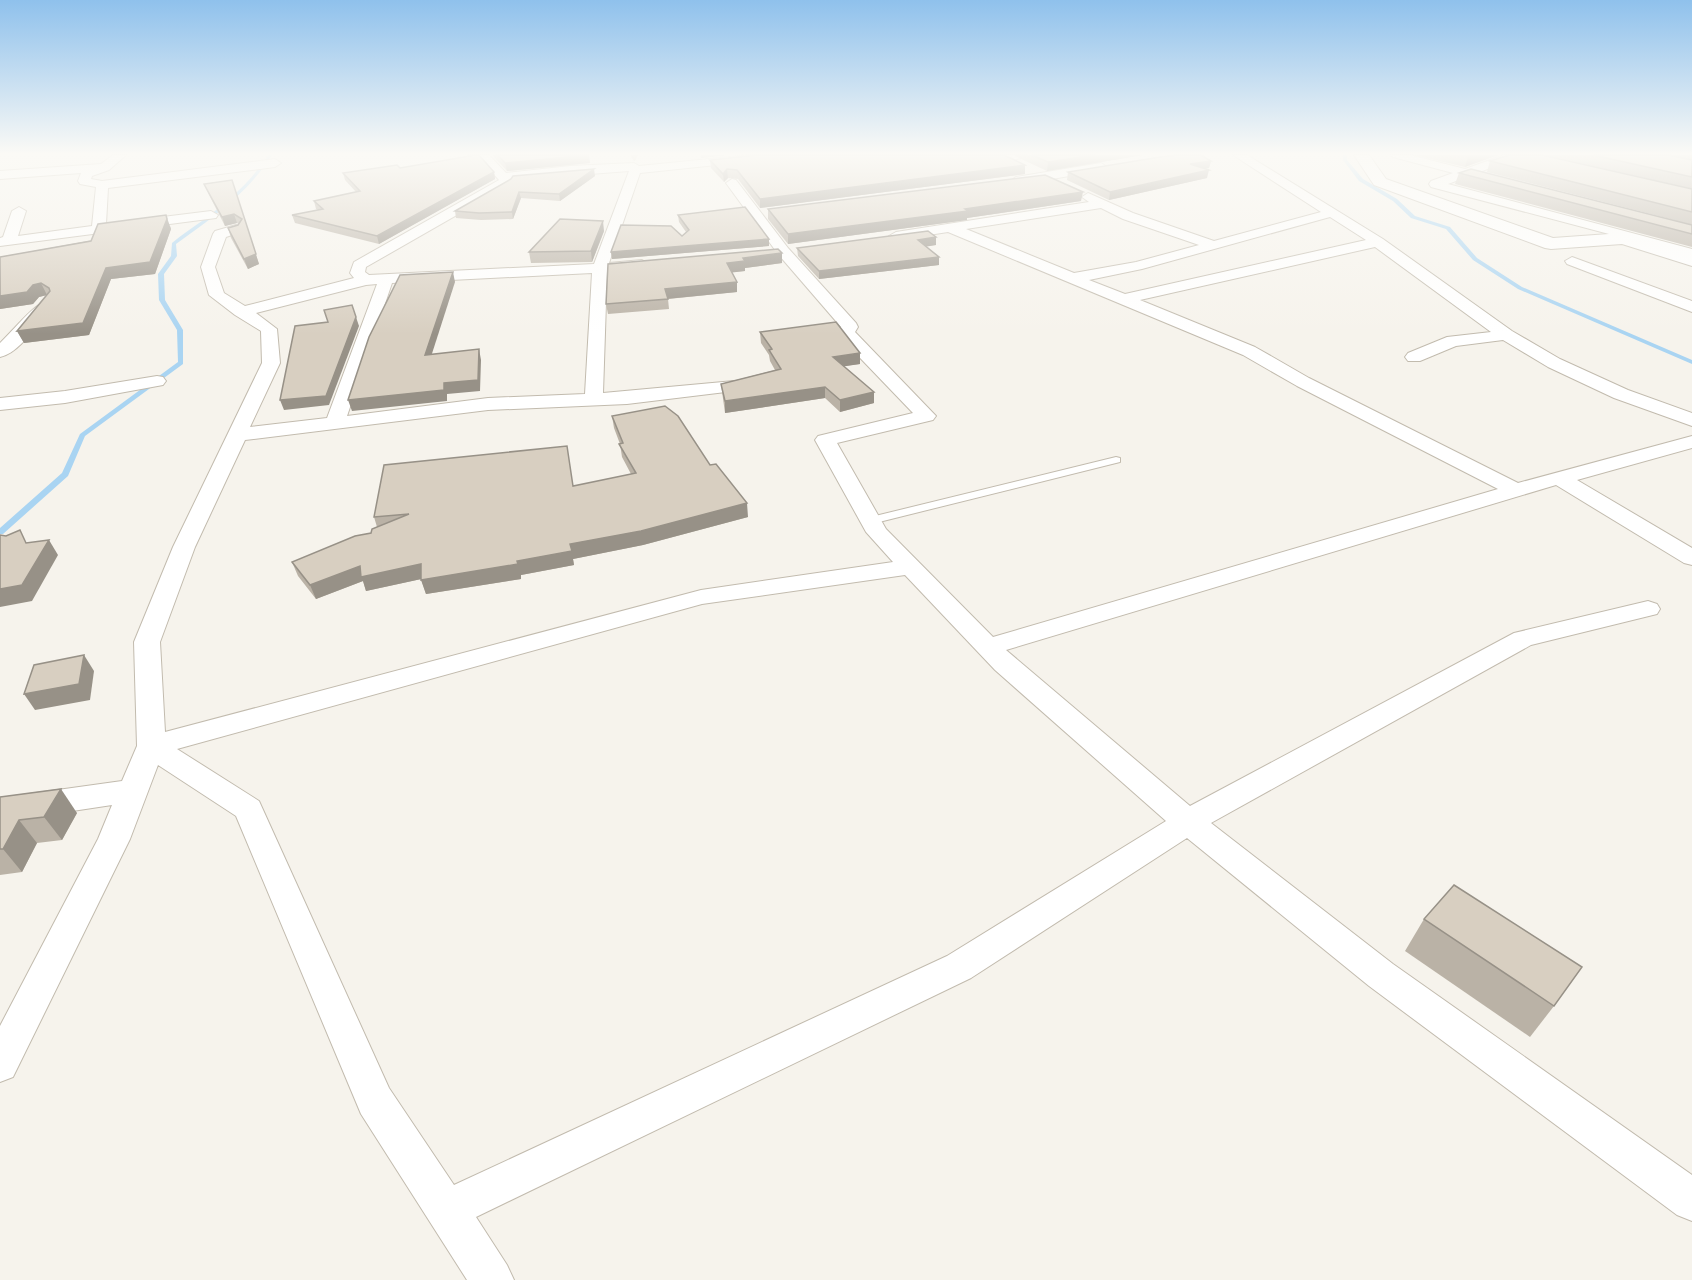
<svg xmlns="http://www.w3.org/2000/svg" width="1692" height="1280" font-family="Jost,sans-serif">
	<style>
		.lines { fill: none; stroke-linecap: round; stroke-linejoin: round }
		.stream { fill: #a9d4f2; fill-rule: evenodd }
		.service-casing { stroke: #c2bbae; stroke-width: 2 }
		.minor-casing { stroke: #c2bbae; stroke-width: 2 }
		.tertiary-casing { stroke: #c2bbae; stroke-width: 2 }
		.service { fill: #fff; fill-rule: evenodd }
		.minor { fill: #fff; fill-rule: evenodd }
		.tertiary { fill: #fff; fill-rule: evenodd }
		.wall { fill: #bab2a6 }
		.shaded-wall { fill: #979187 }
		.building { fill: #d8cfc1; stroke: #979187; stroke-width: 1.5 }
	</style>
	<rect width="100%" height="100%" fill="#f6f3ec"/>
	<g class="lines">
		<g class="stream">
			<path d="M268,155h4c-24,38 -60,63 -96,89l1,12 -13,18 1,26 18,30v34l-98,72 -17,40 -65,58h-3v-6l62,-55 18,-39 98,-72 -1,-32 -18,-30 -1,-26 13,-18 1,-13c9,-8 20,-15 30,-22 25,-19 49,-39 66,-66z"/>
			<polygon points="1343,155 1347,155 1347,160 1363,179 1397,199 1415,216 1450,227 1477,258 1522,287 1692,360 1692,364 1518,289 1473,260 1446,229 1411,218 1393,201 1359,181 1343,160"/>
		</g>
		<g class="service-casing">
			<polygon id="service" points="1116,457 1120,458 1120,462 871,524 865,520 867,518"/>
		</g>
		<g class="minor-casing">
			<g id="minor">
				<polygon points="113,155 126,155 109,170 92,176 91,179 102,181 275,159 281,163 275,167 108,188 106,224 211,211 218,215 216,218 0,246 0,238 3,237 12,211 19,207 26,211 18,236 92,226 96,187 80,184 78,181 81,173 0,179 0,171 101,164"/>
				<path d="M477,155h12l17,18 64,-7 64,-3 5,3 111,-11h40l-6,3 -144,15 -31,90 33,-3 7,4 -7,4 -35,4 -4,121 131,-12 6,1 3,4 -3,4 -6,1 -107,13 -139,6 -243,30 -50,107 -35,95 5,90 536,-142 192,-28 -27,-30 -51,-92 3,-4 95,-23 -73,-76 -2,-4 3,-6 -63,-73 -52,-71 6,-4 4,1 52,68 68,75 2,4 -3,5 81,84 -3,4 -96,23 49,86 107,108 505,-148 -201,-103 -54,-31 -295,-123 -52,8 -7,-4 7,-4 193,-30 -7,-5 6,-4 45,20 81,28 107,-29 -88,-57h14l136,84 129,92 48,28 68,31 64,23v13l-78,-28 -66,-31 -45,-27 -47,6 -36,15h-12l-3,-4 3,-4 39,-16 44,-5 -116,-85 -235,53 115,47 54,31 209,105 174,-47v12l-115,32 115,68v17l-8,-2 -128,-78 -550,165 184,156 324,-173 134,-32 9,3 3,5 -3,5 -126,31 -320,178 182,141 299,211v46l-15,-6 -308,-229 -182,-148 -216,140 -495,239 31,48 7,15h-47l-106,-166 -125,-298 -78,-51 -28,74 -117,238 -13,5v-56l98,-187 14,-34 -112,17v-24l122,-17 15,-35 -3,-104 39,-95 89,-184 -1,-32 -26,-16 -26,-20 -8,-28 12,-33 2,-3 21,-6 7,4 -2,3 -15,5 -11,30 9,26 21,13 109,-28 -4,-5 4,-11 145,-82zM629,171l-35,93 -225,11 -4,-3 1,-5 145,-83 1,-4zM1101,208l22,11 76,26 -63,17 -62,11 -108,-44zM1330,217l36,23 -241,54 -36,-14 53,-11zM592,273l-7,121 -97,4 -141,18 45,-133zM377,284l-50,134 -77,9 30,-64 -3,-34 -21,-16 110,-28zM905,575l90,95 171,151 -219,135 -493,229 -65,-97 -130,-287 -82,-52 525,-145z"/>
				<path d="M999,155h28c-6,5 -20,6 -28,4z"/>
				<polygon points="1391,155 1410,155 1465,169 1504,155 1521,155 1519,157 1448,184 1692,249 1692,258 1643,243 1431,187 1429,184 1431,181 1453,173 1393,157"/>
				<polygon points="1101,163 1107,167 1105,170 1016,185 1010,181 1016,177"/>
				<polygon points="1572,257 1692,301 1692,312 1567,264 1565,261"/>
				<path d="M41,304l8,5 -2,3c-12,15 -28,41 -47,45v-14c9,-8 33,-37 41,-39z"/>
				<polygon points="157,376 163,377 166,381 163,385 65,403 0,410 0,398 65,391"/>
			</g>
		</g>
		<g class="tertiary-casing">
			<polygon id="tertiary" points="1354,155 1369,155 1386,179 1553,238 1623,233 1692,254 1692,266 1622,244 1551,249 1545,248 1374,185"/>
		</g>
		<use href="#service" class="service"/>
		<use href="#minor" class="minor"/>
		<use href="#tertiary" class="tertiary"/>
	</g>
	<g class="wall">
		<polygon points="468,155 494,172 495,179 379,244 295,223 292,215 318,210 316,209 314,201 356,192 345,180 343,173 400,168 468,157"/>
		<polygon points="492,155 588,155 590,163 507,171"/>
		<polygon points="630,155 638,155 635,161 634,161"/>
		<polygon points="1013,155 1143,155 1047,171"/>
		<polygon points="1414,155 1498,155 1465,167"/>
		<polygon points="1545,155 1668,155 1692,160 1692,189"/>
		<polygon points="1668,155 1692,155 1692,160"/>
		<polygon points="710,160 1025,174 760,208 738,179 728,178 724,182 711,168"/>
		<polygon points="1211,161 1209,168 1205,169 1207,178 1109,200 1067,180 1068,172"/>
		<polygon points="1490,161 1692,189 1692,247 1455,184 1459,173 1678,221 1487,172"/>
		<polygon points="595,176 560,201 521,198 513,219 481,220 456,218 455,211 511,179"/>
		<polygon points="232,180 259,264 248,269 231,238 228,228 239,224 237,223 225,226 208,193 204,184"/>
		<polygon points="1081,201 967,218 967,220 788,244 768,219 768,209"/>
		<polygon points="678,215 769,239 769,246 612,259 611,252 682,236 686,232 679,222"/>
		<polygon points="170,226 171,229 155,274 111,279 89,335 24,343 17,331 47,295 39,297 33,304 0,309 0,257"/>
		<polygon points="604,231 592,262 531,263 529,252"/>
		<polygon points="936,237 936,245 926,246 939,265 819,279 798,256 797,248"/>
		<polygon points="782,263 745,268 745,271 732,272 737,292 668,299 669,309 608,314 606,304 608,264"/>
		<polygon points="760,332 860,364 844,366 874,403 840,412 825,398 725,413 721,384 775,370 770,361 769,355 761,343"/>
		<polygon points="612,416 710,465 748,517 643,545 573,559 574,565 521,575 521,579 426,594 421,579 366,591 363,581 316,599 298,576 292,562 371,533 377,527 374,517 574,486 631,474 622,457 620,444 614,428"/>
		<polygon points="0,797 77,813 62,840 37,843 22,872 0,875"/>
		<polygon points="1424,919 1554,1006 1530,1037 1405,951"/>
	</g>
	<g class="shaded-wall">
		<polygon points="589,155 590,163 507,171 505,163"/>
		<polygon points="701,155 728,155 701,158"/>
		<polygon points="1095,155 1143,155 1047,171 1048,162"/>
		<polygon points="1473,155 1498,155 1465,167 1468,157"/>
		<polygon points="1211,161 1209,168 1189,171 1190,164"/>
		<polygon points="1025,165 1025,174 760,208 760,199"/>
		<polygon points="594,169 595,176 560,201 559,194"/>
		<polygon points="727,169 728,178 724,182 723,174"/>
		<polygon points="1209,170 1207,178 1109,200 1110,192"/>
		<polygon points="494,172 495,179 379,244 377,236"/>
		<polygon points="232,180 259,264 248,269 244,259 256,254"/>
		<polygon points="519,192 521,198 513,219 512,212"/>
		<polygon points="1083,192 1081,201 967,218 967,220 788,244 788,234"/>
		<polygon points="234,214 237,223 225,226 222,217"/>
		<polygon points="166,215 171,229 155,274 111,279 89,335 24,343 17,331 106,268"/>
		<polygon points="603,221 604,231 592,262 591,251"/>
		<polygon points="936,237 936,245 918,248 918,240"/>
		<polygon points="769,239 769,246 612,259 611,252"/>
		<polygon points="782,253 782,263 745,268 745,271 728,273 727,263 743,258"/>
		<polygon points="939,257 939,265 819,279 819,271"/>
		<polygon points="453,272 455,282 428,366 425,355"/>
		<polygon points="737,282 737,292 666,299 665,289"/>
		<polygon points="41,283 47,295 39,297 33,304 0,309 0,296 33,285"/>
		<polygon points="356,317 359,326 329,405 284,410 280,400"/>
		<polygon points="479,349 481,360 480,391 447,394 447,401 352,411 348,400 444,383"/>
		<polygon points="860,353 860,364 833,368 833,357"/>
		<polygon points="825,387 825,398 725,413 725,401"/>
		<polygon points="874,392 874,403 840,412 840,400"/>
		<polygon points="747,503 748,517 643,545 573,559 574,565 521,575 521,579 426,594 421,580 517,561 570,544"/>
		<polygon points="49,540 58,555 32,601 0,607 0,589"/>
		<polygon points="421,564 426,578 366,591 363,581 316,599 310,585 360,566"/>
		<polygon points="84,655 94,671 90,700 35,710 24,694"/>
		<polygon points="61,789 77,813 62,840 44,817"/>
		<polygon points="19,820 37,843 22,872 3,849"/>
	</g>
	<g class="building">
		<polygon points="468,155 479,155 494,172 377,236 292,215 323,209 314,201 360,191 343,173 397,165 400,168 470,156"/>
		<polygon points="498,155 589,155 505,163"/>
		<polygon points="757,155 1004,155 1025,165 760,199 737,170 727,169 723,174 710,160"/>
		<polygon points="1032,155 1095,155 1048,162"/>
		<polygon points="1178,155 1201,155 1211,161 1190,164 1209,170 1110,192 1068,172 1160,157"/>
		<polygon points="1509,155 1542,155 1692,189 1692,212 1490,161"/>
		<polygon points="1593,155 1668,155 1692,160 1692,177"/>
		<polygon points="594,169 559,194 519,192 512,212 479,213 455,211 511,179 513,176"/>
		<polygon points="1471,169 1692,225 1692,234 1459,173"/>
		<polygon points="1045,175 1083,192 965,209 968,211 788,234 768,209"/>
		<polygon points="232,180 256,254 244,259 228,228 238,225 242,219 234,214 222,217 204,184"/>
		<polygon points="745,207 769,239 611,252 621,225 671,226 682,236 689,230 678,215"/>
		<polygon points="166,215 167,219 150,262 106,268 83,323 17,331 50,291 49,288 41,283 33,285 27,292 0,296 0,257 91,241 98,224"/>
		<polygon points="560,219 603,221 591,251 529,252"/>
		<polygon points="928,231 936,237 918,240 939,257 819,271 797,248"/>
		<polygon points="778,249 782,253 743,258 745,261 727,263 737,282 665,289 668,299 606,304 608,264"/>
		<polygon points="453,272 425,355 479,349 478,380 444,383 444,390 348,400 369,337 400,275"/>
		<polygon points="352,305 356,317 326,396 280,400 295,326 328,322 324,310"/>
		<polygon points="836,322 860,353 833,357 874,392 840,400 825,387 725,401 721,384 781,369 769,350 772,349 760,332"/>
		<polygon points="665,406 678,416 710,465 716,464 747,503 641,531 570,544 572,551 517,561 518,564 421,580 421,564 361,577 360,566 310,585 292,562 355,536 371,533 372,529 409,514 374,517 384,465 567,446 573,486 636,473 619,444 623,443 612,416"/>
		<polygon points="20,530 26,543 49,540 22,585 0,589 0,535 6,536"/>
		<polygon points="84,655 79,684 24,694 34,665"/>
		<polygon points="61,789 44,817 19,820 3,849 0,849 0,797"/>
		<polygon points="1454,885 1582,967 1554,1006 1424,919"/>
	</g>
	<linearGradient id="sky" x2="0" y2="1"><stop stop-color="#8fc1ec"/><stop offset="0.46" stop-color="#fbfaf6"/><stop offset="1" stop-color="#fbfaf6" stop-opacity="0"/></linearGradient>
	<rect width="1692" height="334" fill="url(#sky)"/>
</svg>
